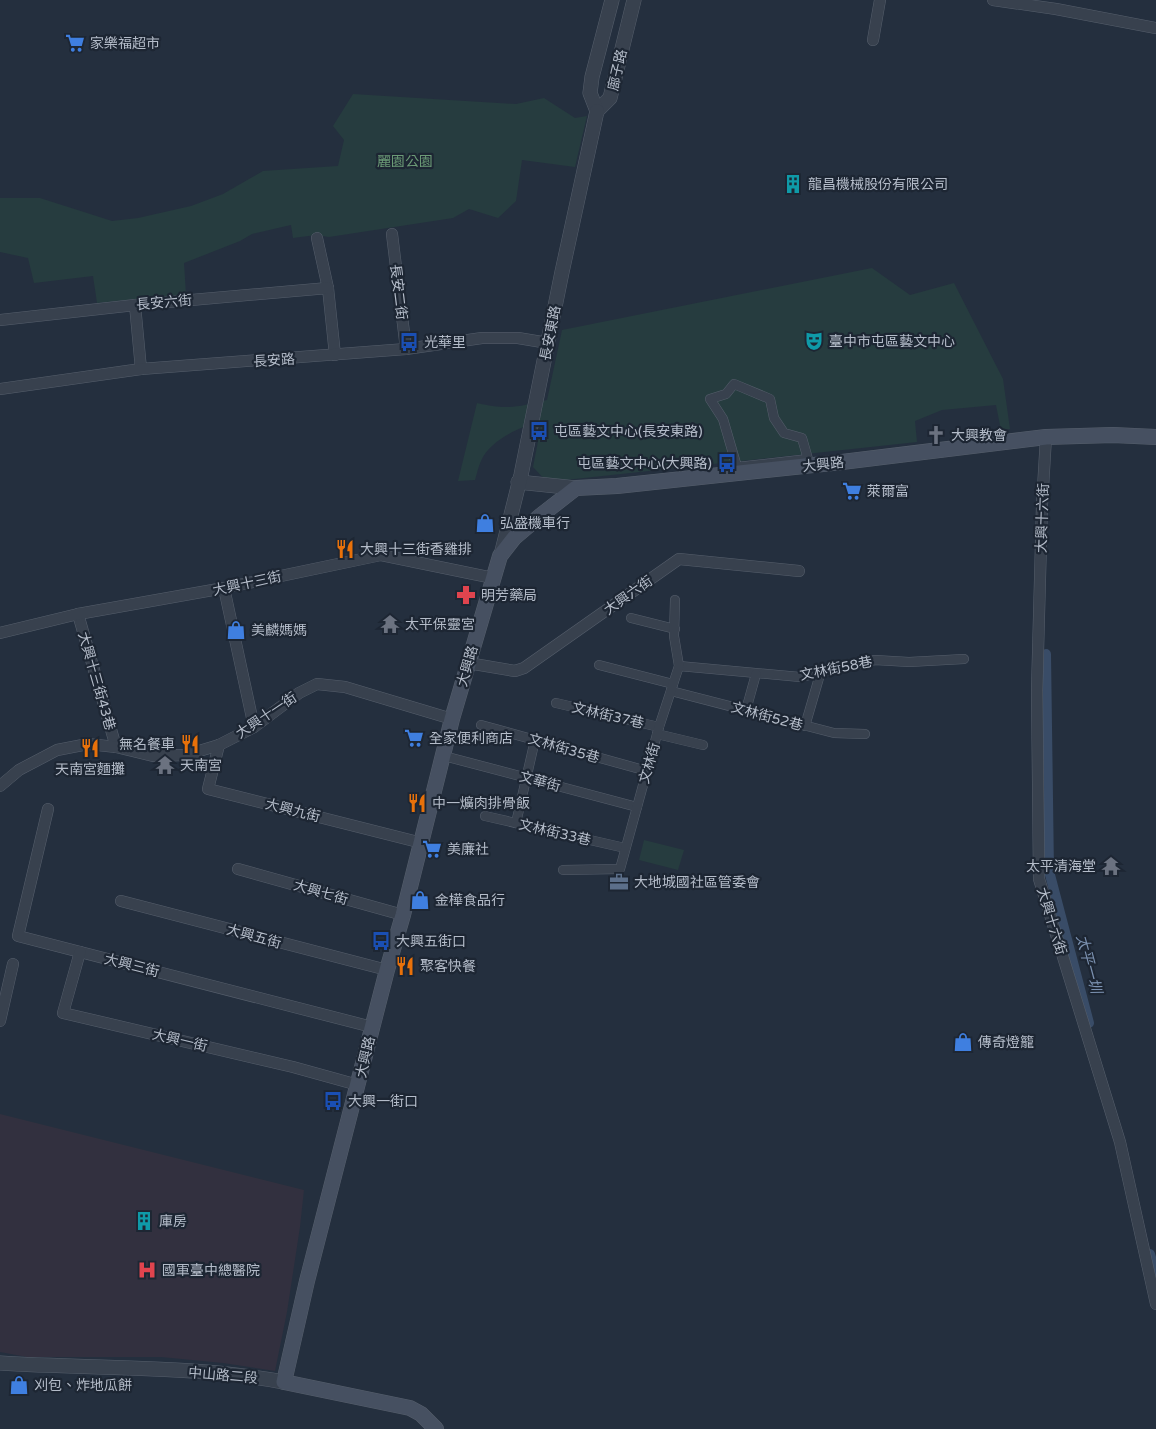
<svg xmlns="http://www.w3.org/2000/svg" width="1156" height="1429" font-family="'Varela Round','Noto Sans TC',sans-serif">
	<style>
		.medical { fill: #32303f }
		.green { fill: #263c3f }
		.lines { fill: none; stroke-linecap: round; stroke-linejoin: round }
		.canal { stroke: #394c67; stroke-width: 10 }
		.pedestrian-casing { stroke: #565f6c; stroke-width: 10 }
		.minor-casing { stroke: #565f6c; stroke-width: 12 }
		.tertiary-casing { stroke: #565f6c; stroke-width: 15 }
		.secondary-casing { stroke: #565f6c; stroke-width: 16 }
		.pedestrian { stroke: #38414e; stroke-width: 9 }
		.minor { stroke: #38414e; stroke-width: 11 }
		.tertiary { stroke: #38414e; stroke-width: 14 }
		.secondary { stroke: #465061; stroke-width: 15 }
		.labels { text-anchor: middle; stroke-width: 4.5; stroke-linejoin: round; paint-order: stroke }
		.poi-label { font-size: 14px; fill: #b4bcc9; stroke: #1d2633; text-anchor: start }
		.street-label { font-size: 14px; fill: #b4bcc9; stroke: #1d2633 }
		.park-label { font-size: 14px; fill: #6b9a76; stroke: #1d2633 }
		.water-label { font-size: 15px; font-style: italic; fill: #7c92b1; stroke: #1d2633 }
	</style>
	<rect width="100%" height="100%" fill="#242f3e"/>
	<polygon class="medical" points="0,1114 304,1190 300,1227 287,1312 275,1371 223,1363 161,1357 27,1357 0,1352"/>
	<g class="green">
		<polygon points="353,94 516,104 544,98 575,118 587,116 575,167 522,160 516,201 498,218 469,209 453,218 329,237 316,235 293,238 291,225 252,234 240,241 184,263 186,294 97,303 93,276 34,283 28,258 0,252 0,198 40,198 112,221 138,218 191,206 223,194 263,171 338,166 344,140 333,126"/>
		<path d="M872,268l38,27 44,-12 49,96 7,50 -9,1 -5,-25 -54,5 -27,11 2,21 -370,40 -14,-15 9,-46c-21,5 -52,19 -61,40 -3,6 -4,13 -6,19l-17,1 19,-78c29,7 42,4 70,-3l15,-70z"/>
		<polygon points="644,840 684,850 678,870 639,860"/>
	</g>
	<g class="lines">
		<g class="canal">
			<polyline points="1046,654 1049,871 1089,1023"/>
			<polyline points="1150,1254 1156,1275"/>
		</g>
		<g class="pedestrian-casing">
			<g id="pedestrian">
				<polygon points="734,384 770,399 774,418 784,433 802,438 808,459 737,467 723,419 710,399 726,394"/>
				<polyline points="631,618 675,629"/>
				<polyline points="599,665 673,684"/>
				<polyline points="679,666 800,677 875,660 909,662 964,659"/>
				<polyline points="671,691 834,733 865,734"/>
				<polyline points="556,703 659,727"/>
				<polyline points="746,710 756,674"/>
				<polyline points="481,725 647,771"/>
				<polyline points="805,726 821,671"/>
				<polyline points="657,734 703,745"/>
				<polyline points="444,756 637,807"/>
				<polyline points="485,816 625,848"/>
				<polyline points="516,823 535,740"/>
				<polyline points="563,870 620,869 659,727 679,666 674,636 675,600"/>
			</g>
		</g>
		<g class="minor-casing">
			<g id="minor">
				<polyline points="993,0 1056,9 1156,28"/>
				<polyline points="873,40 880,0"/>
				<polyline points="392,234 406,349"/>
				<polyline points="317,238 328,288 335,355"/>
				<polyline points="135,305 141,369"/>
				<polyline points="0,320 135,305 328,288"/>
				<polyline points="0,389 141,369 406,349 482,338 518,338 548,343"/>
				<polyline points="1046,437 1042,505 1037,690 1039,879 1120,1142 1156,1304"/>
				<polyline points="224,588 254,727"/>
				<polyline points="78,614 116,747"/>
				<polyline points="0,633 78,614 224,588 381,555 493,578"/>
				<polyline points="468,663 515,671 524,668 679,559 799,571"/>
				<polyline points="219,745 208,789 422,843"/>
				<polyline points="0,786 19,770 57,750 88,744 116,747 153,756 186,755 219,745 254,727 299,693 317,684 345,687 452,719"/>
				<polyline points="48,809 18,936 372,1027"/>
				<polyline points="238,869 403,915"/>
				<polyline points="121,901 387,970"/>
				<polyline points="80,952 63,1013 293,1067 358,1085"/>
				<polyline points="0,1021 13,964"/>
			</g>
		</g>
		<g class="tertiary-casing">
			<g id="tertiary">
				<polyline points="597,111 610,98 634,0"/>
				<polyline points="597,111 590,93 592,77 612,0"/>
				<polyline points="518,482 576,488"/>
				<polyline points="501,555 521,475 562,272 597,111"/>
				<path d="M0,1363c94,6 191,2 284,19"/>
			</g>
		</g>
		<g class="secondary-casing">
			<polyline id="secondary" points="436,1429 421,1414 410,1408 284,1382 307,1281 387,970 403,915 452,719 500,556 514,538 540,516 576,488 617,486 842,462 1046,437 1113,435 1156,437"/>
		</g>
		<use href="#pedestrian" class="pedestrian"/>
		<use href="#minor" class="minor"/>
		<use href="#tertiary" class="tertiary"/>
		<use href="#secondary" class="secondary"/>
	</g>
	<defs>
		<g id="supermarket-bare" transform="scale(1.5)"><path d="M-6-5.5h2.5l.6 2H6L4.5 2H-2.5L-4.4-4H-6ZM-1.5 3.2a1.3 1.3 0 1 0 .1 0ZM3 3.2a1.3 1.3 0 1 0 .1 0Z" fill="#3f7fe0" stroke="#1d2633" stroke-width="2.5" paint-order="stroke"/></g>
		<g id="building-bare" transform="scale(1.5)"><path d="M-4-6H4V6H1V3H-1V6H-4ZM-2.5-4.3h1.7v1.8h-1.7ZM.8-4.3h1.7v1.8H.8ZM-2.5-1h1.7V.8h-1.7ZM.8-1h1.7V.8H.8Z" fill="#0f9aa8" stroke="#1d2633" stroke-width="2.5" paint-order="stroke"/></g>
		<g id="theatre-bare" transform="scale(1.5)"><path d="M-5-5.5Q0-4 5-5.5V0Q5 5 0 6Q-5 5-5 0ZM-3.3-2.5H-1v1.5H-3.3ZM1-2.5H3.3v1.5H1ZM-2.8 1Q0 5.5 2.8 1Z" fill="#0f9aa8" stroke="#1d2633" stroke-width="2.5" paint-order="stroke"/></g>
		<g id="bus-bare" transform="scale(1.5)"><path d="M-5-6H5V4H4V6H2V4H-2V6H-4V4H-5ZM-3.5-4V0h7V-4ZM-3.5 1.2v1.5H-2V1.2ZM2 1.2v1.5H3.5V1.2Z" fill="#1a4fb4" stroke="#1d2633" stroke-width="2.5" paint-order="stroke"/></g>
		<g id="church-bare" transform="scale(1.5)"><path d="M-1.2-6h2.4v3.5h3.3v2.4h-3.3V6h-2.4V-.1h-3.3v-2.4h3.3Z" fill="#6b7280" stroke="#1d2633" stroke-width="2.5" paint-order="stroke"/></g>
		<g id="shop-bare" transform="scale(1.5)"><path d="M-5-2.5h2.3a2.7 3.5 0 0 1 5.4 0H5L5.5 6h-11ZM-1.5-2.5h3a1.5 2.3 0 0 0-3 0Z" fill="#3f7fe0" stroke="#1d2633" stroke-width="2.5" paint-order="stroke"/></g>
		<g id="restaurant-bare" transform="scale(1.5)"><path d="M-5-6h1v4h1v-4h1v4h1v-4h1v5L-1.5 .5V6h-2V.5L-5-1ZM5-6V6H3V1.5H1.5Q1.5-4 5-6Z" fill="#e8710a" stroke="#1d2633" stroke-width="2.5" paint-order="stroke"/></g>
		<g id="pharmacy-bare" transform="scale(1.5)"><path d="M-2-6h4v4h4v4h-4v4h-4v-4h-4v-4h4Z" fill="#e0444e" stroke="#1d2633" stroke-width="2.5" paint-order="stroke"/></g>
		<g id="temple-bare" transform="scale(1.5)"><path d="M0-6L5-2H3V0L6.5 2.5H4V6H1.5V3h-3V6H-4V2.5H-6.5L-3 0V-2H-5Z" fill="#6b7280" stroke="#1d2633" stroke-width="2.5" paint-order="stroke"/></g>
		<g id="office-bare" transform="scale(1.5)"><path d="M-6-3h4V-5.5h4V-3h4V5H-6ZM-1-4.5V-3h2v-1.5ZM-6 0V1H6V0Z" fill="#5c6f8a" stroke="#1d2633" stroke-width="2.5" paint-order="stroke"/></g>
		<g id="hospital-bare" transform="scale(1.5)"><path d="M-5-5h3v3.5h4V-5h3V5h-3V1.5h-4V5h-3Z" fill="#e0444e" stroke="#1d2633" stroke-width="2.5" paint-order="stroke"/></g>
	</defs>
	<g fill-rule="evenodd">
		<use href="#supermarket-bare" x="75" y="43"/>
		<use href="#building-bare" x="793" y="184"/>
		<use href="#theatre-bare" x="814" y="341"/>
		<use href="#bus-bare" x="409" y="342"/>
		<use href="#bus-bare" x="539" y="431"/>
		<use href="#church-bare" x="936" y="435"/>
		<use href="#bus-bare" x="727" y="463"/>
		<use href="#supermarket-bare" x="852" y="491"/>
		<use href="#shop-bare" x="485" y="523"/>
		<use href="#restaurant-bare" x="345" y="549"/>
		<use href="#pharmacy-bare" x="466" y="595"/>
		<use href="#temple-bare" x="390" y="624"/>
		<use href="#shop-bare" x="236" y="630"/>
		<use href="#supermarket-bare" x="414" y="738"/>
		<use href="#restaurant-bare" x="190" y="744"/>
		<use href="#restaurant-bare" x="90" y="748"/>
		<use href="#temple-bare" x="165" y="765"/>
		<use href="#restaurant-bare" x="417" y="803"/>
		<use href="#supermarket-bare" x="432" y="849"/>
		<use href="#temple-bare" x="1111" y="866"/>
		<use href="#office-bare" x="619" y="882"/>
		<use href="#shop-bare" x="420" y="900"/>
		<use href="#bus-bare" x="381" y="941"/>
		<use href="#restaurant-bare" x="405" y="966"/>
		<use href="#shop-bare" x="963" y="1042"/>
		<use href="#bus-bare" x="333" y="1101"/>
		<use href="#building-bare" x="144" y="1221"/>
		<use href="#hospital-bare" x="147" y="1270"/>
		<use href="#shop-bare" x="19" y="1385"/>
	</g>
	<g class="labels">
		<g class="poi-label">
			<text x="90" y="48">家樂福超市</text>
			<text x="808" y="189">龍昌機械股份有限公司</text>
			<text x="829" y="346">臺中市屯區藝文中心</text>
			<text x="424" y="347">光華里</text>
			<text x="554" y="436">屯區藝文中心(長安東路)</text>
			<text x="951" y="440">大興教會</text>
			<text x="712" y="468" text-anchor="end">屯區藝文中心(大興路)</text>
			<text x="867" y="496">萊爾富</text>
			<text x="500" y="528">弘盛機車行</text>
			<text x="360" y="554">大興十三街香雞排</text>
			<text x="481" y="600">明芳藥局</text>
			<text x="405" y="629">太平保靈宮</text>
			<text x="251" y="635">美麟媽媽</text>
			<text x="429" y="743">全家便利商店</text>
			<text x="175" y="749" text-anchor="end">無名餐車</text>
			<text x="180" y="770">天南宮</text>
			<text x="90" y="774" text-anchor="middle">天南宮麵攤</text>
			<text x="432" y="808">中一爌肉排骨飯</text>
			<text x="447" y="854">美廉社</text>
			<text x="1096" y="871" text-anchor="end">太平清海堂</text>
			<text x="634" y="887">大地城國社區管委會</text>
			<text x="435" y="905">金樺食品行</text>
			<text x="396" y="946">大興五街口</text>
			<text x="420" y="971">聚客快餐</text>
			<text x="978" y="1047">傳奇燈籠</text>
			<text x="348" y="1106">大興一街口</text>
			<text x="159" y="1226">庫房</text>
			<text x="162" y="1275">國軍臺中總醫院</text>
			<text x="34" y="1390">刈包、炸地瓜餅</text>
		</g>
		<g class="street-label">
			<text transform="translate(617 70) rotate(-77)" y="5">廍子路</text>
			<text transform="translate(399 292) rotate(83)" y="5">長安二街</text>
			<text transform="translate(164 302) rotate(-5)" y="5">長安六街</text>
			<text transform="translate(550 333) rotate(-79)" y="5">長安東路</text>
			<text transform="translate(274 360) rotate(-4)" y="5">長安路</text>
			<text transform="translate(823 464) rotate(-6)" y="5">大興路</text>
			<text transform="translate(1042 518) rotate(-88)" y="5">大興十六街</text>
			<text transform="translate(247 583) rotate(-12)" y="5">大興十三街</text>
			<text transform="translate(628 595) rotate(-35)" y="5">大興六街</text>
			<text transform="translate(467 666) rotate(-74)" y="5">大興路</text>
			<text transform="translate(836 668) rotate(-11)" y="5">文林街58巷</text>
			<text transform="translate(97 681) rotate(74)" y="5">大興十三街43巷</text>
			<text transform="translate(266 715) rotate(-34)" y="5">大興十一街</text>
			<text transform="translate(608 715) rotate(13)" y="5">文林街37巷</text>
			<text transform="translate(767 716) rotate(15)" y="5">文林街52巷</text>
			<text transform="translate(564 748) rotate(16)" y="5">文林街35巷</text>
			<text transform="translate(649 763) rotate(-74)" y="5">文林街</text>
			<text transform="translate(540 781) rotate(15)" y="5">文華街</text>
			<text transform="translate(293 810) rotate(14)" y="5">大興九街</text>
			<text transform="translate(555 832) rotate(13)" y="5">文林街33巷</text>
			<text transform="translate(321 892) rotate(16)" y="5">大興七街</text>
			<text transform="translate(1052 921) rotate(73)" y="5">大興十六街</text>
			<text transform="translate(254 936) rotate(15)" y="5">大興五街</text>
			<text transform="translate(132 965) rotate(14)" y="5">大興三街</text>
			<text transform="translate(180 1040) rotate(13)" y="5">大興一街</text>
			<text transform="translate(365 1057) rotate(-77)" y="5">大興路</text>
			<text transform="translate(223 1375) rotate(5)" y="5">中山路二段</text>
		</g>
		<g class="park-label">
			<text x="405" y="166">麗園公園</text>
		</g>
		<g class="water-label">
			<text transform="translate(1089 964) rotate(75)" y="5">太平一圳</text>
		</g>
	</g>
</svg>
